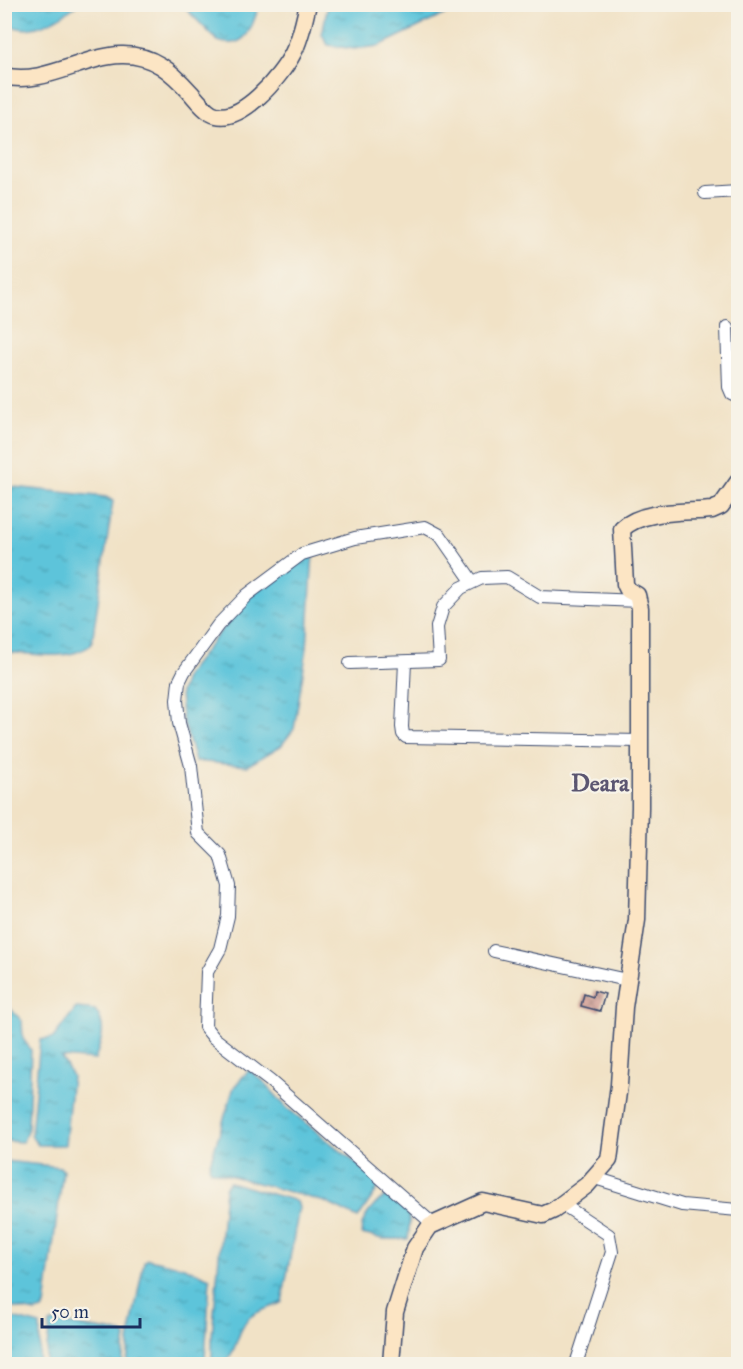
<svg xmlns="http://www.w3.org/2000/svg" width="743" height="1369" font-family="'IM FELL Great Primer',serif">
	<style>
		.water { fill: url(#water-ripples); stroke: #3c7a9c; stroke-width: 1.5 }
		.building { fill: url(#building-cross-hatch) }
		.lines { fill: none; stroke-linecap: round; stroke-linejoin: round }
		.street-casing { stroke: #3b4a6e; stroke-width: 14 }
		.secondary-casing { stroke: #3b4a6e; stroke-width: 19 }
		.street { stroke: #fff; stroke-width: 12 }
		.secondary { stroke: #fce5c4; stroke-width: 16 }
		.labels { text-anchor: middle; stroke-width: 4.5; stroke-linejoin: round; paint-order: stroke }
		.district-label { font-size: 24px; font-weight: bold; fill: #5b5671; stroke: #f7f3e8 }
	</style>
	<defs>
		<pattern id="water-ripples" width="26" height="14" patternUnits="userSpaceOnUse" patternTransform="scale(1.5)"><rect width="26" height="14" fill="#5dc4da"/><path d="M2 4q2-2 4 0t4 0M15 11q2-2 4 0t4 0" fill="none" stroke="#4ca0b4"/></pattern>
		<pattern id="building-cross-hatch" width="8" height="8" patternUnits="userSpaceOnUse" patternTransform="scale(1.5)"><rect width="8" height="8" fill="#d39f95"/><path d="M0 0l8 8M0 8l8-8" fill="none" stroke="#aa827d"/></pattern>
	</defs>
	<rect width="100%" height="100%" fill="#f7f3e8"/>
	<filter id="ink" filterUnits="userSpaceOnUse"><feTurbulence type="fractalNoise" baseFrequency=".0167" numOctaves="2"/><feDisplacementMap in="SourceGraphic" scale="12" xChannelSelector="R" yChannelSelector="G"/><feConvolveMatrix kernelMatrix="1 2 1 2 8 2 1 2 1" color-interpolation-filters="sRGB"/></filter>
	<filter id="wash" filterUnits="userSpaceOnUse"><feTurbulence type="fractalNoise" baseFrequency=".008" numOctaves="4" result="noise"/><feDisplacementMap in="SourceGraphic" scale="24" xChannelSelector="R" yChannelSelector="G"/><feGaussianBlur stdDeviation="1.35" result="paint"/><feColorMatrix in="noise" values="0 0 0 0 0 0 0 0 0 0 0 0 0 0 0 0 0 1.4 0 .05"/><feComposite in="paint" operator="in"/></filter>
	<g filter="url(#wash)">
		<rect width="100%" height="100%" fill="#f1e2c6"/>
		<g class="water">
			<path d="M6,5v-1l71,1c-16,12 -49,34 -69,18z"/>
			<path d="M182,5h77c-6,21 -13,46 -41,36z"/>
			<polygon points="328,5 328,4 464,5 379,46 354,49 328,45 322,34"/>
			<path d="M5,486l101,11 7,4 -20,134 -2,10c-22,17 -60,8 -86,7z"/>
			<polygon points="313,553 307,648 294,729 281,746 247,766 195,761 182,717 180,693 186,675 249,595"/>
			<polygon points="8,1006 22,1021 23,1039 31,1050 28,1128 23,1142 5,1141 4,1007"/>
			<path d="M76,1008l19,2c13,17 6,30 0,50l-34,-3 11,19 -7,69h-27l-7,-10 9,-95 13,-2z"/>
			<polygon points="249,1070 262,1080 287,1108 376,1179 379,1187 358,1218 325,1202 211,1170 209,1166 234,1087"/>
			<polygon points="5,1161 60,1167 63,1171 45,1306 42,1310 35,1312 5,1306"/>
			<path d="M229,1182l68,19 2,7 -17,94c-11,7 -25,7 -34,17 -12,13 -11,36 -26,45l-10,-5v-23l13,-148z"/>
			<path d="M390,1194c20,17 22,18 18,45h-25l-21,-5c-4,-14 16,-35 28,-40z"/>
			<polygon points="148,1259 184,1267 210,1278 205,1359 202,1364 127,1364 130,1333 144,1262"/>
			<polygon points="5,1316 40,1325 39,1364 5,1364"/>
			<polygon points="53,1322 122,1333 126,1336 122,1364 45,1364 50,1324"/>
		</g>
		<g id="blocks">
			<polygon class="building" points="594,991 605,994 600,1011 581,1006 584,994 593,997"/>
		</g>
	</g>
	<g filter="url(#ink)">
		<use href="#blocks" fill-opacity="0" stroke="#3b4a6e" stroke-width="1.5"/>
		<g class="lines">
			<g class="street-casing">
				<g id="street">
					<polyline points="705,193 738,191"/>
					<polyline points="727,327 729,387 732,394 738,397"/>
					<polyline points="405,662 402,727 403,734 406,737 640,741"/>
					<polyline points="350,663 439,660 437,627 443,607 461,588 482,578 507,577 540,597 639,601"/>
					<polyline points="494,951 627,980"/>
					<polyline points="595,1178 682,1205 738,1210"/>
					<polyline points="562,1204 609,1235 612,1252 576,1364"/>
					<polyline points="433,1224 270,1081 214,1038 205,1027 207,972 220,949 228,916 229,886 220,855 198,833 191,766 179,723 177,700 179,682 184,672 218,625 247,595 302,554 355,538 425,527 440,535 472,581"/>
				</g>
			</g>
			<g class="secondary-casing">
				<g id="secondary">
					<path d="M4,76c39,10 79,-20 117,-21 32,-1 51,17 70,38 6,7 12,15 20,20 28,15 71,-38 82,-60 8,-15 11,-32 15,-49"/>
					<path d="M391,1364l4,-52 20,-64 15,-22 53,-24 60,13 11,-5 33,-25 22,-25 10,-75 5,-78 13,-87 3,-113v-199l-3,-13 -9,-5 -3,-6 -3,-55c21,-20 63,-16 90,-19l9,-4 17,-24"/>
				</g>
			</g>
			<use href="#street" class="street"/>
			<use href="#secondary" class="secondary"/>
		</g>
	</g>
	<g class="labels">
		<g class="district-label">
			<text x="600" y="791">Deara</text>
		</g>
	</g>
	<rect width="743" height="1369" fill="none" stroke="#f7f3e8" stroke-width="24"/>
	<path d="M42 1318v9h98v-9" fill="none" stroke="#1b2f5e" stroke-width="3"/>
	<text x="51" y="1318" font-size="18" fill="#1b2f5e" stroke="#f7f3e8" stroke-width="4.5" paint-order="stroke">50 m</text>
</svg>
